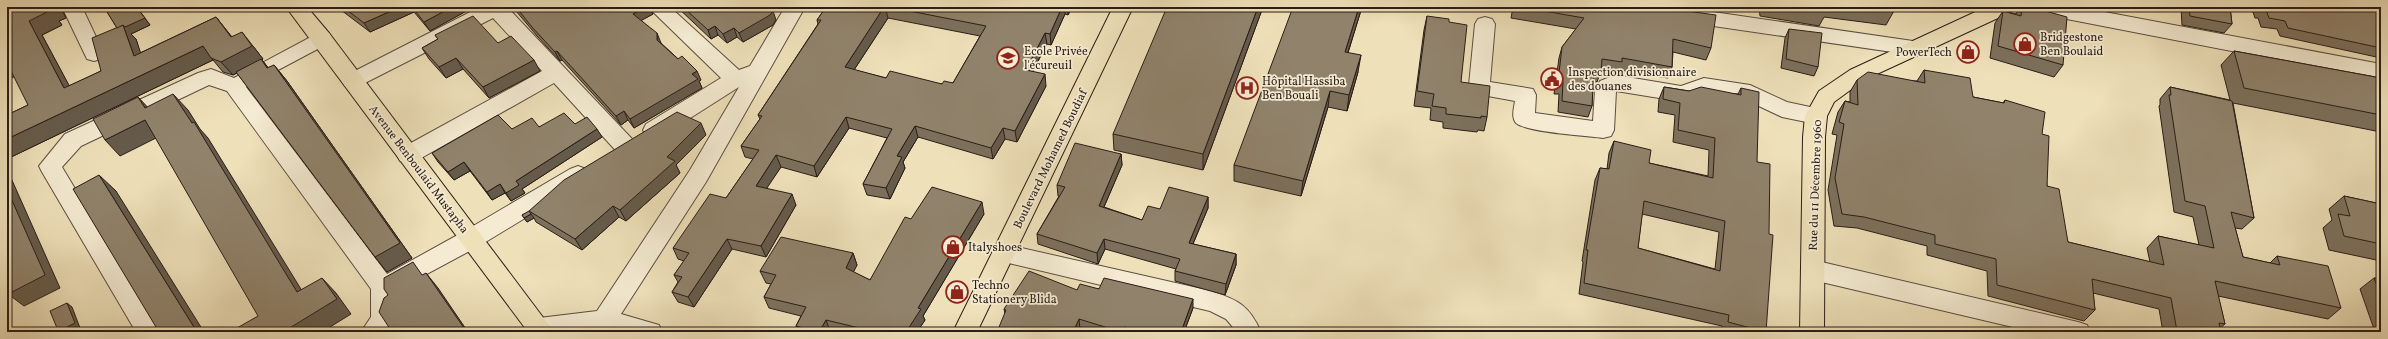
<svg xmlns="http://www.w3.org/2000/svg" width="2388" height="339" font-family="Vollkorn,serif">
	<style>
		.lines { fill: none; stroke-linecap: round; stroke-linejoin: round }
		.minor-casing { stroke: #5b4e40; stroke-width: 2 }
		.major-casing { stroke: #2a1d17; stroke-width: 2 }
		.minor { fill: #f4ebd2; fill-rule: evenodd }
		.major { fill: #eee0b9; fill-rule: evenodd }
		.wall { fill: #7c705c; stroke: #2a1d17; fill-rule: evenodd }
		.shaded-wall { fill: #655b4b; stroke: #2a1d17 }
		.building { fill: #90826b; stroke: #2a1d17; fill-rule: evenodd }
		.labels { text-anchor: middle; stroke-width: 3.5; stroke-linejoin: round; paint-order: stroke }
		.poi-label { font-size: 12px; fill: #2a1d17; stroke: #f4ebd2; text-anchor: start }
		.street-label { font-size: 12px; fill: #2a1d17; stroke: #f4ebd2 }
	</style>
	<rect width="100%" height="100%" fill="#eee0b9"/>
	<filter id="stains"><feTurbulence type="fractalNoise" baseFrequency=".005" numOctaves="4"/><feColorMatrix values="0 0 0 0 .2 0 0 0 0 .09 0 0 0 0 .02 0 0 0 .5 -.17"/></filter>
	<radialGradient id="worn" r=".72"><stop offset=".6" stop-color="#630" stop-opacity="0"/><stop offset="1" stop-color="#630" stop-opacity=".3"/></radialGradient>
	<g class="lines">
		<g class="minor-casing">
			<g id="minor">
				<polygon points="62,7 82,7 104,54 101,59 94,61 87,59"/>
				<polygon points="480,7 507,7 634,141 637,147 634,153 626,155 618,153 554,83 416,161 408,163 400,161 397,155 400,149 542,71 493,18 359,86 352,89 345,86 342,81 345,76"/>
				<polygon points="648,7 670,7 739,70 750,66 785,7 805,7 706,182 621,314 659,325 662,332 604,330 529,332 527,328 530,321 539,318 597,311 690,170 739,87 662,136 654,138 646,136 643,130 646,124 721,78"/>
				<polygon points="1621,7 1679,7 1913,41 1920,43 1923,48 1920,53 1913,55 1631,14 1624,12"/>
				<polygon points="2031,7 2078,7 2381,64 2381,80 2041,14 2034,12"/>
				<path d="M1485,17l7,2 3,5 -5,58 43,7 3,6 -1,18 58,8 2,-31 5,-9 15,-6 66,11 23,-8 46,7 37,17 37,8 3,6 -3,6 -8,2 -34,-7 -36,-17 -42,-6 -20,8 -68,-11 -2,39 -3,6 -8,2c-16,-2 -77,-6 -87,-15 -5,-6 -2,-15 -1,-22l-38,-7 -8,-9 6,-61 3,-5z"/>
				<polygon points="322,31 329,33 332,38 329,43 246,87 387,274 463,232 570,169 578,166 586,169 589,175 586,181 479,246 395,291 395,317 388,332 361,332 371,317 371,289 227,91 209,85 81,146 62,167 161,332 136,332 42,172 39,166 65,134 198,73 211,69 234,78"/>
				<path d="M1004,244l207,47c27,9 38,14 50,41h-24l-11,-13 -16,-8 -214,-51 -4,-7 4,-7z"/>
				<polygon points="1813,260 2078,322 2087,325 2090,332 2034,332 1813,280 1805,277 1801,270 1805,263"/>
			</g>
		</g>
		<g class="major-casing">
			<g id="major">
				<polygon points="286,7 307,7 329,33 554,332 528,332"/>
				<polygon points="1113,7 1133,7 977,332 953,332"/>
				<polygon points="1986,7 2014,7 2011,12 1864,80 1834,102 1827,116 1825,137 1824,332 1800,332 1803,137 1805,116 1819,91 1850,70"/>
			</g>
		</g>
		<use href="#minor" class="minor"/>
		<use href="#major" class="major"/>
	</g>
	<g class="wall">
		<polygon points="7,7 61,7 61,8 66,18 59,21 62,25 42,35 69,86 101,71 117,28 104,7 137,7 150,25 131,34 136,39 140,53 216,17 232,37 253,46 263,59 262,60 268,68 274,65 287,81 412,258 387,272 375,257 237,73 233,75 223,72 213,60 7,159 7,115 28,105"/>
		<polygon points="337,7 471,7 472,8 430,31 414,12 370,32"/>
		<polygon points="514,7 650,7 653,14 641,20 661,43 701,80 699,81 702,88 634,128 628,120 621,125 562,60 560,61 537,36 516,11"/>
		<polygon points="677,7 771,7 769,8 776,20 773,25 743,42 737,37 727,43 718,35 711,39"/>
		<path d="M826,7h167l11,2 1,-2h67l-4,8 -3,-1 -14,31 -4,-1 -14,27 13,15 -29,56 -12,-3 -12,20 -75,-22 -15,25 2,6 -15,31 -23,-4 -4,-11 24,-46 -38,-10 -32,49 -36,-10 -15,21 30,17 -30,52 -34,-8 -38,58 -16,-5 -6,-10 6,-10 -4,-7 10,-14 -6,-2 -5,-11 53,-50 27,-39 -8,-2 -4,-11 19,-27 -2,-4 60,-91 -1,-4zM888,18l92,18 -27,47 -11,1 -56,-6 -32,-8z"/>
		<polygon points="1263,7 1203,170 1114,150 1113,134"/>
		<polygon points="1362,7 1348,53 1358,72 1347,111 1328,107 1301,196 1234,181 1234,165"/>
		<polygon points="1513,7 1658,7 1711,48 1706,60 1673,52 1672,67 1668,78 1619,70 1618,74 1601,71 1597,82 1593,82 1592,106 1588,117 1558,112 1559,94 1554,94 1559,58 1562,47 1576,29 1511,18"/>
		<polygon points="1759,7 1895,7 1895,9 1886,25 1824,17 1819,26 1760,16"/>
		<polygon points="2020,7 2031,7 2063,65 2054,77 1990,58 1995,23 2003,11 2016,14"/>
		<polygon points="2115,7 2136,7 2134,10"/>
		<polygon points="2181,7 2230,7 2232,24 2224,33 2182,25"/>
		<polygon points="2233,7 2381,7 2381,58 2280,36 2277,29 2261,27 2258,18 2255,18 2253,12"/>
		<polygon points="1427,16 1461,82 1487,117 1484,131 1478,130 1477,132 1443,128 1443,122 1430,120 1431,108 1414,106 1424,30"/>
		<polygon points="1789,29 1818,67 1814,76 1781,68 1785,38"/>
		<polygon points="435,35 498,43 540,71 489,98 463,69 446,78 429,59 422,48 438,39"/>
		<polygon points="2234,51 2381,78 2381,132 2233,103 2254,218 2242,229 2235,228 2243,257 2270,263 2277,256 2341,308 2328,319 2218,296 2225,324 2220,328 2221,332 2163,332 2159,309 2093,293 2095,310 2084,321 1988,296 1987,271 1927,255 1927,246 1857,228 1834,226 1828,190 1837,135 1832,134 1838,112 1845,101 1850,102 1850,92 1857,80 1917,81 1924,70 1973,97 2003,103 2005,100 2042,134 2047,186 2068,242 2150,262 2147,248 2158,236 2199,245 2193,217 2174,212 2159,106 2160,105 2160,99 2170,87 2230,100 2221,65"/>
		<path d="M1664,87l25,4 49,3 3,-6 16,74 9,170h-44v-6l-143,-32 4,-32 -1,-1 13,-81 5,-12 7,1 2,-16 5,-12 35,22 59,13 1,-26 -36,-8 2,-27 -17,-3 1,-13zM1642,214l77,18 -4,37 -77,-21z"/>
		<polygon points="575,124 602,137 522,189 525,193 511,201 505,193 492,200 470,171 454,180 438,162 432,153 512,129"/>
		<polygon points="706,135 676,165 680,173 626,221 619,217 582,250 536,222 534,218 527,222 522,215"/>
		<polygon points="1121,154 1122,165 1104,207 1142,220 1160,209 1208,197 1208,208 1193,244 1236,254 1236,265 1225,295 1175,281 1175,271 1176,269 1105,249 1098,264 1038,244 1037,234 1059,196 1058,196 1057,185"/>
		<polygon points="2344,196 2381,204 2381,261 2329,250 2323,228 2332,220 2329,209"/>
		<polygon points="984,214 923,316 925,320 917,332 834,332 830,331 830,332 798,332 796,326 801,316 769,308 764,297 771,284 766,283 760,271 853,253 857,265 853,272 870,280 911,219"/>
		<polygon points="2374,278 2381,279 2381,332 2375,332 2360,289"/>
		<polygon points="1099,289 1193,308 1184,332 1092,332 1080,329 1005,314 1004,309 1077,290"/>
	</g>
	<g class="shaded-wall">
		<polygon points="7,7 20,7 7,12"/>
		<polygon points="46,7 61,7 61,8 66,18 59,21 62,25 42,35 78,102 64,88 29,21"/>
		<polygon points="136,7 150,25 131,34 136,39 146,69 134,56 123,25"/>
		<polygon points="400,7 411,7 414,12 370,32 364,23"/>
		<polygon points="452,7 471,7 472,8 430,31 424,22"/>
		<polygon points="645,7 650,7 653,14 637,23 633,14"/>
		<polygon points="884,7 885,7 888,18 848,79 845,67"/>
		<polygon points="1062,7 1065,7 1065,14 1051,45 1050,34"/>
		<polygon points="1067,7 1072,7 1068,15"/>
		<polygon points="1258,7 1263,7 1203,170 1203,154"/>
		<polygon points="1359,7 1362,7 1343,68 1345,52"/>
		<polygon points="773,11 776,20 773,25 743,42 739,33"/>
		<polygon points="216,17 227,31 242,51 242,32 263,59 262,60 274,75 262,60 233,75 221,62 231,37"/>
		<polygon points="715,26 718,35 711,39 708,30"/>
		<polygon points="734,28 737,37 727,43 723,34"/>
		<polygon points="657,33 661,43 661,49 657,40"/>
		<polygon points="1045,33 1047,44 1027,81 1026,70"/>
		<polygon points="203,46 213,60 7,159 7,139"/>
		<polygon points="557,51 562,60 560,61 555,52"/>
		<polygon points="1361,55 1358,72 1347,111 1349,95"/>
		<polygon points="456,58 463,69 446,78 439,67"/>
		<polygon points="534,60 540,71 489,98 483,87"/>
		<polygon points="7,61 20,74 7,80"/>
		<polygon points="274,65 287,81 412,258 387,272 375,257"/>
		<polygon points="697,71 701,80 699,81 702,88 634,128 630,119"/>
		<polygon points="1045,74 1046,86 1017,142 1015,131"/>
		<polygon points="1330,91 1328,107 1301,196 1303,181"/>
		<polygon points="173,94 188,110 200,129 208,138 312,307 297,292"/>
		<polygon points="138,97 153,113 145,108"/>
		<polygon points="624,111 628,120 621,125 616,116"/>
		<polygon points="846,117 849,128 817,177 814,166"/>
		<polygon points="145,120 160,136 120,156 105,140"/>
		<polygon points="701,123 706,135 676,165 680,173 626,221 620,210 667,157"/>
		<polygon points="915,126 918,137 903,162 905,168 890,199 886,188 897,156"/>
		<polygon points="1003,128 1005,139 993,159 991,148"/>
		<polygon points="597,129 602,137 522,189 525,193 511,201 506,193 516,181"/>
		<polygon points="1121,154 1122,165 1100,216 1099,206"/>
		<polygon points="776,155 781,167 761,197 756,186"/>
		<polygon points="464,162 470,171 454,180 448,172"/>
		<polygon points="7,169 60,288 24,306 8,294"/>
		<polygon points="99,175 116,191 204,332 197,332"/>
		<polygon points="500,184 505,193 492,200 487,192"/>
		<polygon points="792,194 796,205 766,257 761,246"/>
		<polygon points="1208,197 1208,208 1189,253 1189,243"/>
		<polygon points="982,202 984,214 923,316 925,320 917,332 906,332 918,308"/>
		<polygon points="613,206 619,217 582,250 575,239"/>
		<polygon points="531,214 534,218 527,222 524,218"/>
		<polygon points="727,239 732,249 694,307 688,297"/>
		<polygon points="1104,239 1105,249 1098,264 1097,253"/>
		<polygon points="853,253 857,265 850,279 846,268"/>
		<polygon points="1236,254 1236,265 1225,295 1226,284"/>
		<polygon points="426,273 438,288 468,332 457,332"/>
		<polygon points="322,278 336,293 351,314 322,332 283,332"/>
		<polygon points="1193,299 1193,308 1184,332 1181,332"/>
		<polygon points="67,303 72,307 80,328 72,332 59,332"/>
		<polygon points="1079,319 1080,329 1078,332 1073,332"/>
		<polygon points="826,320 830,331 830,332 819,332"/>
		<polygon points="1124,327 1124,332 1121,332"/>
	</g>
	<g class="building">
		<polygon points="18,7 46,7 49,11 29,21 64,88 101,71 92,38 123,25 134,56 216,17 231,37 242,32 252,46 221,62 211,58 203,46 7,139 7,115 28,105 7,63 7,11"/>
		<polygon points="104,7 136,7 145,18 125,27 123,25 117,28"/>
		<polygon points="343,7 400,7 364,23"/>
		<polygon points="412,7 452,7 424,22"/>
		<polygon points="516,7 645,7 633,14 657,33 657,40 678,59 682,56 697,71 692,74 698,79 630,119 624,111 616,116 557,51 555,52 532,27"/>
		<polygon points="683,7 768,7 773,11 770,15 739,33 734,28 723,34 715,26 708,30"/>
		<polygon points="826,7 884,7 845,67 886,78 890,71 942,84 944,81 953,83 986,26 889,7 993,7 1004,9 1005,7 1062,7 1050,34 1045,33 1026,70 1045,74 1015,131 1003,128 991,148 915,126 897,156 902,157 886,188 863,184 892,129 846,117 814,166 776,155 756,186 792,194 761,246 727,239 688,297 672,292 682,277 674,275 689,253 673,248 710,194 726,198 759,150 741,146 762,116 758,115 821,20 817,20"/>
		<polygon points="1167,7 1258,7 1203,154 1113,134"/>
		<polygon points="1293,7 1359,7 1345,52 1361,55 1349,95 1330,91 1303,181 1234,165"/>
		<polygon points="1521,7 1658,7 1716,15 1711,48 1673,39 1672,67 1622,58 1622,62 1602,59 1601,71 1594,70 1592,106 1562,101 1563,82 1558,82 1562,47 1584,18"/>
		<polygon points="1813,7 1828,7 1828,9"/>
		<polygon points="1882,7 1895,7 1895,9"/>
		<polygon points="2022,7 2031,7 2067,17 2063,65 1998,46 2003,11 2021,16"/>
		<polygon points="2189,7 2230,7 2232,24 2190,16"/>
		<polygon points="2262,7 2381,7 2381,48 2288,28 2285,21 2269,18 2266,10 2263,9"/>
		<polygon points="473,16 498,43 511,36 534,60 483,87 456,58 439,67 422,48 438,39 435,35"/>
		<polygon points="1427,16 1449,19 1449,22 1467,25 1461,82 1490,86 1487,117 1481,116 1481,118 1446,114 1446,108 1432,106 1434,94 1417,91"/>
		<polygon points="1789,29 1822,33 1818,67 1786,59"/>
		<polygon points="2234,51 2381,78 2381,115 2244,88"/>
		<polygon points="261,59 267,68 274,65 400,243 375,257 236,72"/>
		<polygon points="1924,70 1970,78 1973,97 2004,103 2005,100 2045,112 2042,134 2049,136 2047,186 2059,189 2068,242 2164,265 2158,236 2214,248 2205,206 2185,201 2169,95 2171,95 2170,87 2232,101 2254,218 2231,212 2243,257 2280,265 2277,256 2328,266 2341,308 2215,281 2225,324 2219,323 2221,332 2182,332 2177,331 2171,298 2092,279 2095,310 1997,285 1996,259 1935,244 1935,235 1864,217 1842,214 1835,178 1844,124 1839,122 1845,101 1858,105 1857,80 1868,72 1925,83"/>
		<path d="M1664,87l25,4 12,-4 40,8v-7l18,4 -2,70 13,2 -1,70 4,1 -7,97 -38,-10 1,-7 -145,-32 4,-33h-2l14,-82 9,1 5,-28 37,9 -2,13 64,15 2,-40 -37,-8 2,-27 -17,-4zM1644,201l81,20 -5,50 -82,-23z"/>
		<polygon points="173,94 192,123 194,122 297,292 322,278 337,299 283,332 230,332 258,316 145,120 105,140 93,119 138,97 145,108"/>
		<polygon points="677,112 701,123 667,157 675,161 620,210 613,206 575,239 529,211 564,180"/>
		<polygon points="564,113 575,124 587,117 597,129 516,181 519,185 506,193 500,184 487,192 464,162 448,172 432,153 498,115 512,129 532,118 539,127"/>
		<polygon points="1075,143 1121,154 1099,206 1142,220 1148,206 1160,209 1169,187 1208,197 1189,243 1236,254 1226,284 1175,271 1180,259 1104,239 1097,253 1037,234 1065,187 1057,185"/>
		<polygon points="99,175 197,332 159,332 73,189"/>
		<polygon points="932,187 982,202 918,308 921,309 906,332 876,332 826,320 819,332 796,326 806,307 764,297 776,275 760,271 781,237 853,253 846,268 870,280 905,217 911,219"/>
		<polygon points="7,189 45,275 8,294 7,292"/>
		<polygon points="2344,196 2381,204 2381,244 2344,236 2338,214 2350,216"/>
		<polygon points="529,211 531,214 524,218 522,215"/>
		<polygon points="413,262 422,275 426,273 464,328 457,332 392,332 379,312 384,298 388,295 384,289 384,278"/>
		<polygon points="1029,271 1077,290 1080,284 1099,289 1104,278 1193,299 1181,332 1147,332 1124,327 1121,332 1079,319 1073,332 997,332 1006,310 1004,309"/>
		<polygon points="2374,278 2381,279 2381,297"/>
		<polygon points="67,303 75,323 63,329 60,327 57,328 50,311"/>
		<polygon points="60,327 63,332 50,332"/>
	</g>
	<defs>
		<g id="shop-ring" transform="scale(1.15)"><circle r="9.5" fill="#f4ebd2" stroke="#8f2418" stroke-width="1.5"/><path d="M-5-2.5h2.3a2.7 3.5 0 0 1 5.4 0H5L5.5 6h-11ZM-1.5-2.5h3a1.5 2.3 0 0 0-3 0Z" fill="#8f2418"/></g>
		<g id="school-ring" transform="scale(1.15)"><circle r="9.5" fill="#f4ebd2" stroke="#8f2418" stroke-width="1.5"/><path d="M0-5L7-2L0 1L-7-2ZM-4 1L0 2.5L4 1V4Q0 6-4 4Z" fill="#8f2418"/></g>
		<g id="civic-ring" transform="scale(1.15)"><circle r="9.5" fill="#f4ebd2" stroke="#8f2418" stroke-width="1.5"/><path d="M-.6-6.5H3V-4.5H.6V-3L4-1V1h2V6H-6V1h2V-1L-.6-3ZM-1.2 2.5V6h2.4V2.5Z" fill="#8f2418"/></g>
		<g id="hospital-ring" transform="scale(1.15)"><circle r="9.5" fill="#f4ebd2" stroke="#8f2418" stroke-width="1.5"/><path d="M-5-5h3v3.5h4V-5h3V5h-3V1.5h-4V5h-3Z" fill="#8f2418"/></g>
	</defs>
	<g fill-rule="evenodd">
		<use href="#shop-ring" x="2025" y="44"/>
		<use href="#shop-ring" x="1968" y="52"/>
		<use href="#school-ring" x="1008" y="58"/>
		<use href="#civic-ring" x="1552" y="79"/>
		<use href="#hospital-ring" x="1247" y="88"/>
		<use href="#shop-ring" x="953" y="247"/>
		<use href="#shop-ring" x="957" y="292"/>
	</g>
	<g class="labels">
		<g class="poi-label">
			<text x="2040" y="41">Bridgestone<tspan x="2040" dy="14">Ben Boulaid</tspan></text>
			<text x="1024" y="55">Ecole Privée<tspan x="1024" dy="14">l'écureuil</tspan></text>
			<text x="1952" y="56" text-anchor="end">PowerTech</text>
			<text x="1568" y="76">Inspection divisionnaire<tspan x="1568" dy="14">des douanes</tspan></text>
			<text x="1262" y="85">Hôpital Hassiba<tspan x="1262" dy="14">Ben Bouali</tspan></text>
			<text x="968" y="251">Italyshoes</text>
			<text x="972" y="289">Techno<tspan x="972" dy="14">Stationery Blida</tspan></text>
		</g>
		<g class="street-label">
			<text transform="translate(1050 159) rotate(-64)" y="4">Boulevard Mohamed Boudiaf</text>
			<text transform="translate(419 169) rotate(53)" y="4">Avenue Benboulaid Mustapha</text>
			<text transform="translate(1815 185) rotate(-88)" y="4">Rue du 11 Décembre 1960</text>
		</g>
	</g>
	<rect width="2388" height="339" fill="none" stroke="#eee0b9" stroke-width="24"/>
	<rect x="8" y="8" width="2372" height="323" fill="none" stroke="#2a1d17" stroke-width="2"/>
	<rect x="12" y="12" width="2364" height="315" fill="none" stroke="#2a1d17"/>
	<rect width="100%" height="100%" filter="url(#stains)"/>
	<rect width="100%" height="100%" fill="url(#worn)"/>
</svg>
